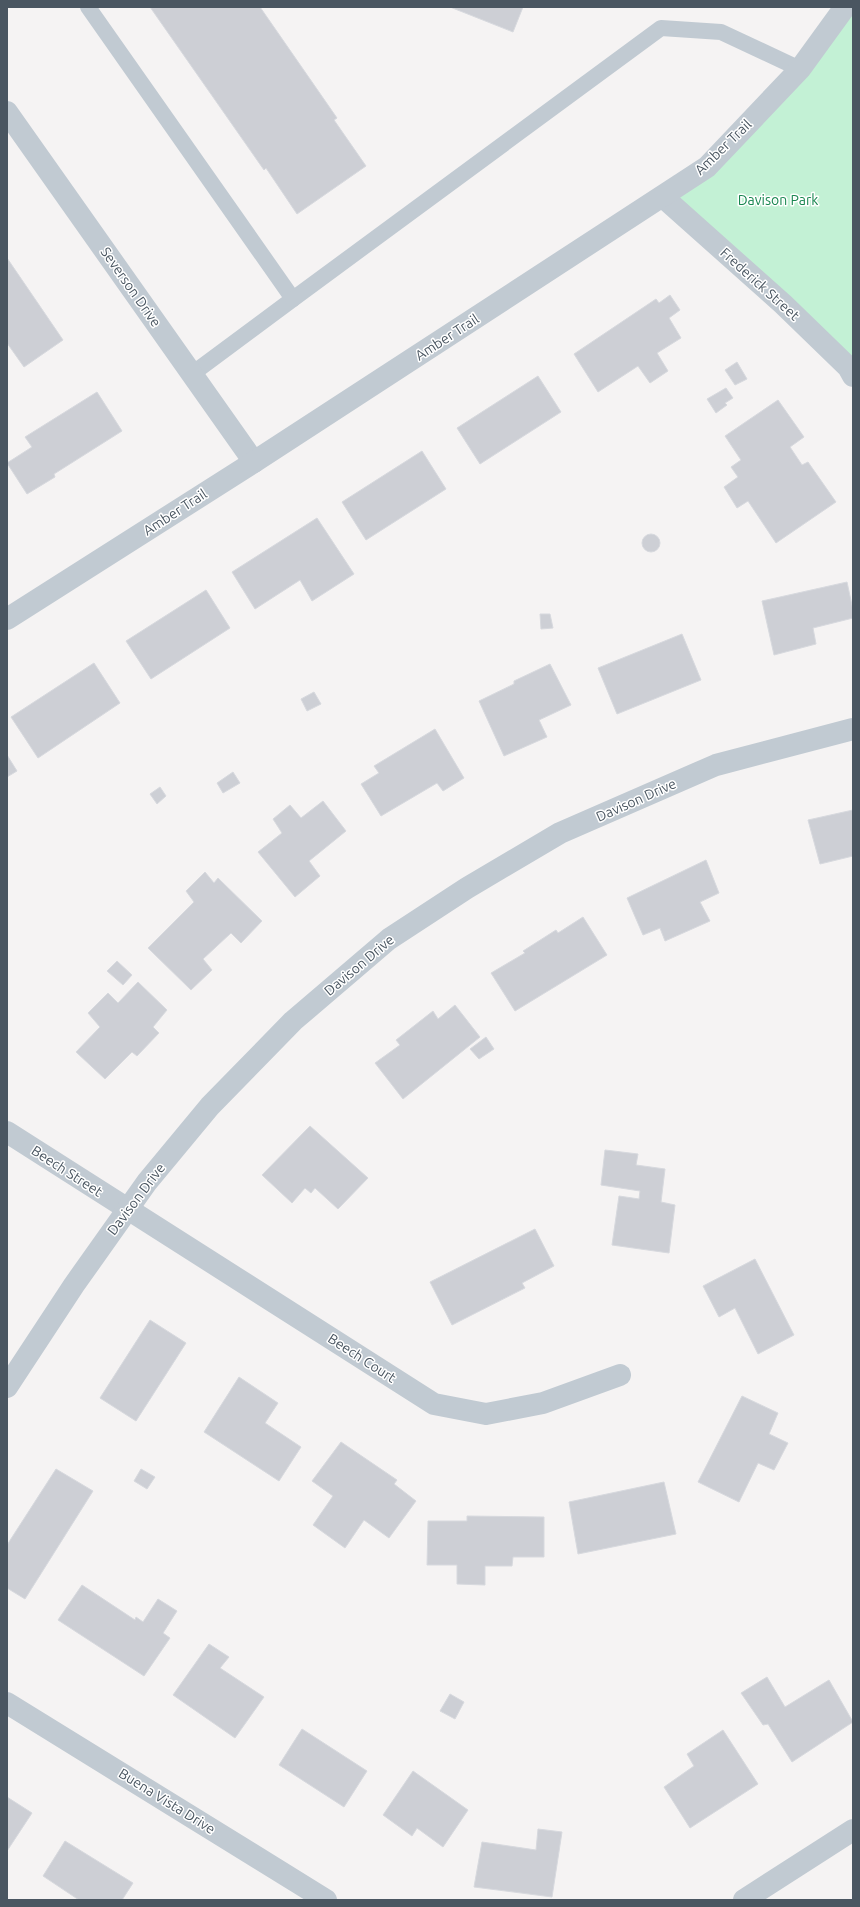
<svg xmlns="http://www.w3.org/2000/svg" width="860" height="1907" font-family="Ubuntu,sans-serif">
	<style>
		.green { fill: #c3f1d5 }
		.building { fill: #cdcfd5; stroke: #d7d9de }
		.lines { fill: none; stroke-linecap: round; stroke-linejoin: round }
		.service { stroke: #c1cad2; stroke-width: 16 }
		.minor { stroke: #c1cad2; stroke-width: 22 }
		.labels { text-anchor: middle; stroke-width: 3; stroke-linejoin: round; paint-order: stroke }
		.street-label { font-size: 14px; fill: #4a5661; stroke: #fff }
		.park-label { font-size: 14px; fill: #17864f; stroke: #fff }
	</style>
	<rect width="100%" height="100%" fill="#f5f3f3"/>
	<polygon class="green" points="853,7 853,376 663,197"/>
	<g class="building">
		<polygon points="150,7 260,7 337,118 334,120 366,166 297,214 266,168 264,170"/>
		<polygon points="450,7 523,7 513,32"/>
		<polygon points="7,258 63,340 24,367 7,343"/>
		<polygon points="670,295 680,310 669,318 681,338 657,353 668,371 650,383 638,366 598,392 574,354 656,299 659,303"/>
		<polygon points="737,362 747,379 735,385 725,370"/>
		<polygon points="538,376 561,412 480,464 457,428"/>
		<polygon points="726,388 733,398 725,403 727,405 716,413 707,399"/>
		<polygon points="97,392 122,431 54,474 55,477 27,494 7,463 32,447 25,437"/>
		<polygon points="778,400 804,437 790,447 802,465 808,462 836,502 776,543 748,501 737,508 724,487 738,477 731,467 741,460 725,436"/>
		<polygon points="422,451 446,489 366,540 342,502"/>
		<polygon points="317,518 354,574 312,601 300,580 255,609 232,572"/>
		<circle cx="651" cy="543" r="9"/>
		<polygon points="847,582 853,610 853,618 813,628 816,644 774,655 762,601"/>
		<polygon points="206,590 230,628 151,679 126,641"/>
		<polygon points="540,614 550,614 553,628 541,629"/>
		<polygon points="682,634 701,680 617,714 598,668"/>
		<polygon points="94,663 120,703 38,758 11,717"/>
		<polygon points="550,664 571,705 539,720 547,737 504,756 479,701 514,684 514,681"/>
		<polygon points="314,692 321,704 307,711 301,699"/>
		<polygon points="435,729 464,778 443,791 437,783 381,816 361,784 379,773 374,766"/>
		<polygon points="7,755 17,771 7,777"/>
		<polygon points="233,772 240,783 223,793 217,783"/>
		<polygon points="160,787 166,796 157,804 150,794"/>
		<polygon points="323,801 346,831 309,861 320,876 295,897 258,852 282,833 273,819 290,805 301,818"/>
		<polygon points="853,810 853,856 820,864 808,820"/>
		<polygon points="706,860 719,893 700,902 710,921 665,941 660,928 643,935 627,898"/>
		<polygon points="205,872 214,883 218,878 262,921 241,943 231,933 203,959 212,970 191,990 148,948 194,902 186,891"/>
		<polygon points="583,917 607,955 515,1011 491,973 525,953 523,951 556,930 558,933"/>
		<polygon points="117,961 132,975 123,985 107,971"/>
		<polygon points="138,982 167,1010 153,1027 159,1033 137,1056 132,1052 105,1079 76,1052 100,1027 88,1013 108,993 118,1003"/>
		<polygon points="455,1005 480,1037 403,1099 375,1063 400,1045 396,1040 433,1011 438,1019"/>
		<polygon points="486,1037 494,1049 479,1059 470,1049"/>
		<polygon points="310,1126 368,1178 338,1209 315,1188 311,1193 305,1188 292,1203 262,1175"/>
		<polygon points="605,1150 638,1154 636,1165 665,1169 661,1202 675,1205 669,1253 612,1245 619,1196 639,1199 640,1191 601,1185"/>
		<polygon points="535,1229 554,1266 522,1283 525,1288 452,1325 430,1282"/>
		<polygon points="755,1259 794,1335 758,1354 735,1308 719,1317 703,1286"/>
		<polygon points="150,1320 186,1343 136,1421 100,1398"/>
		<polygon points="239,1377 278,1403 265,1423 301,1447 279,1481 204,1432"/>
		<polygon points="742,1396 778,1413 769,1434 788,1443 774,1470 758,1463 739,1502 698,1482"/>
		<polygon points="341,1442 397,1480 394,1484 416,1501 389,1538 364,1520 345,1548 313,1525 333,1496 312,1481"/>
		<polygon points="56,1469 93,1491 25,1599 7,1588 7,1545"/>
		<polygon points="141,1469 155,1477 147,1489 134,1481"/>
		<polygon points="664,1482 676,1534 578,1554 569,1502"/>
		<polygon points="467,1516 544,1517 544,1557 513,1557 512,1566 485,1566 485,1585 457,1584 457,1565 427,1565 428,1521 467,1521"/>
		<polygon points="82,1585 135,1620 136,1617 143,1622 158,1599 177,1611 163,1633 170,1638 144,1676 58,1620"/>
		<polygon points="209,1644 229,1657 220,1668 264,1697 235,1738 173,1695"/>
		<polygon points="767,1677 785,1707 829,1680 853,1722 792,1762 768,1724 763,1725 741,1693"/>
		<polygon points="450,1694 464,1702 455,1719 440,1711"/>
		<polygon points="302,1729 367,1771 344,1807 279,1765"/>
		<polygon points="723,1730 758,1784 690,1828 664,1787 694,1766 687,1754"/>
		<polygon points="413,1771 468,1810 443,1847 417,1828 412,1836 383,1815"/>
		<polygon points="7,1797 32,1813 7,1851"/>
		<polygon points="538,1829 562,1832 552,1897 474,1887 482,1842 536,1850"/>
		<polygon points="65,1841 133,1883 122,1900 79,1900 43,1876"/>
	</g>
	<g class="lines">
		<g class="service">
			<polyline points="88,7 293,299 192,374"/>
			<polyline points="293,299 661,28 721,32 800,69"/>
		</g>
		<g class="minor">
			<polyline points="7,112 254,462"/>
			<polyline points="663,197 783,304 848,367 853,376"/>
			<polyline points="7,619 254,462 707,167 800,69 845,7"/>
			<polyline points="7,1132 434,1404 486,1414 543,1403 620,1375"/>
			<polyline points="7,1387 74,1285 147,1182 210,1106 293,1021 389,939 467,888 560,833 716,765 853,729"/>
			<polyline points="7,1703 326,1900"/>
			<polyline points="744,1900 853,1830"/>
		</g>
	</g>
	<g class="labels">
		<g class="street-label">
			<text transform="translate(723 147) rotate(-44)" y="5">Amber Trail</text>
			<text transform="translate(760 284) rotate(42)" y="5">Frederick Street</text>
			<text transform="translate(131 287) rotate(55)" y="5">Severson Drive</text>
			<text transform="translate(447 337) rotate(-33)" y="5">Amber Trail</text>
			<text transform="translate(175 512) rotate(-33)" y="5">Amber Trail</text>
			<text transform="translate(636 800) rotate(-24)" y="5">Davison Drive</text>
			<text transform="translate(359 965) rotate(-40)" y="5">Davison Drive</text>
			<text transform="translate(67 1171) rotate(33)" y="5">Beech Street</text>
			<text transform="translate(136 1199) rotate(-53)" y="5">Davison Drive</text>
			<text transform="translate(362 1358) rotate(33)" y="5">Beech Court</text>
			<text transform="translate(167 1801) rotate(32)" y="5">Buena Vista Drive</text>
		</g>
		<g class="park-label">
			<text x="778" y="205">Davison Park</text>
		</g>
	</g>
	<rect width="860" height="1907" fill="none" stroke="#4a5661" stroke-width="16"/>
</svg>
